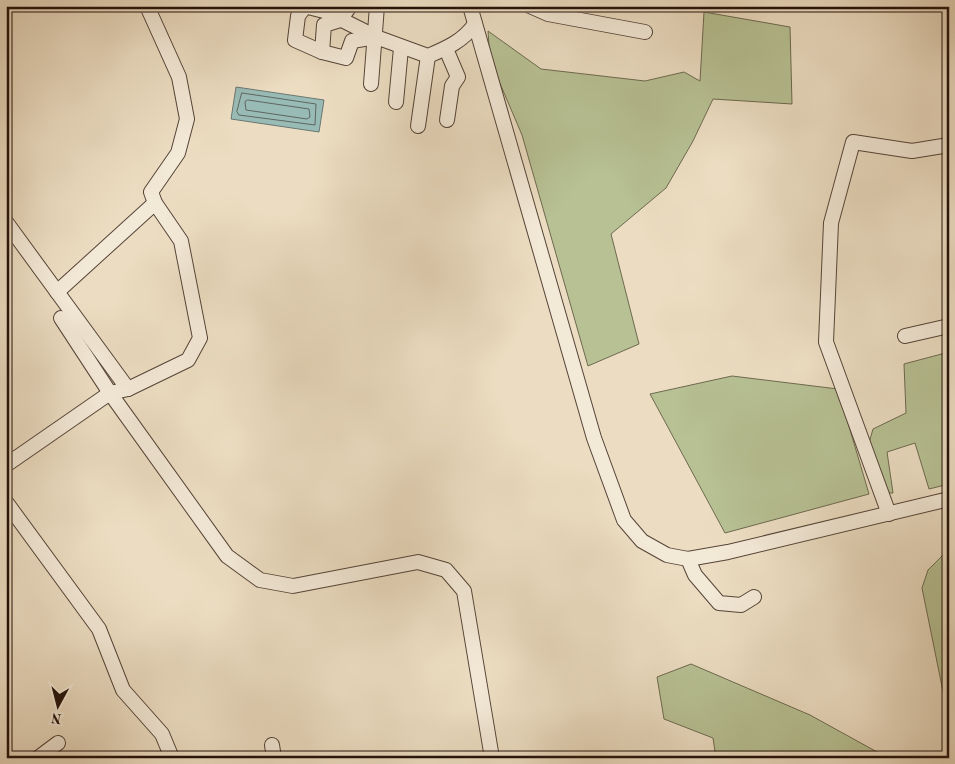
<svg xmlns="http://www.w3.org/2000/svg" width="955" height="764" font-family="'Old Standard TT',serif">
	<style>
		.green { fill: #b7c194; stroke: #6d694f }
		.water { fill: #99bbb5; stroke: #6a7771 }
		.lines { fill: none; stroke-linecap: round; stroke-linejoin: round }
		.shore { stroke: #5e6660; stroke-width: 1 }
		.minor-casing { stroke: #554438; stroke-width: 16 }
		.minor { stroke: #f3e9d7; stroke-width: 14 }
	</style>
	<rect width="100%" height="100%" fill="#ecddc2"/>
	<filter id="stains"><feTurbulence type="fractalNoise" baseFrequency=".004" numOctaves="4"/><feColorMatrix values="0 0 0 0 .2 0 0 0 0 .09 0 0 0 0 .02 0 0 0 .5 -.17"/></filter>
	<radialGradient id="worn" r=".72"><stop offset=".6" stop-color="#630" stop-opacity="0"/><stop offset="1" stop-color="#630" stop-opacity=".3"/></radialGradient>
	<g class="green">
		<polygon points="704,12 790,27 792,104 713,99 693,141 666,188 611,234 639,344 588,366 522,135 490,60 488,31 541,69 645,81 684,72 700,81"/>
		<polygon points="949,352 949,484 929,489 915,443 887,452 893,493 876,493 864,460 873,429 906,413 904,364"/>
		<polygon points="732,376 838,389 869,494 725,533 650,394"/>
		<polygon points="949,510 949,721 922,588 928,570 946,552 944,512"/>
		<polygon points="691,664 810,715 888,758 716,758 713,738 664,719 657,677"/>
	</g>
	<polygon class="water" points="236,87 324,100 319,132 231,119"/>
	<g class="lines">
		<g class="shore">
			<polygon points="242,93 316,104 315,125 239,115 237,112"/>
			<polygon points="248,100 309,109 310,117 307,119 246,110 245,102"/>
		</g>
		<g class="minor-casing">
			<g id="minor">
				<path d="M304,6l20,5 52,26 52,19c19,-8 35,-15 47,-32"/>
				<polyline points="470,6 594,438 624,520 642,541 667,555 688,559 695,575 719,603 741,605 754,597"/>
				<polyline points="530,6 548,14 645,32"/>
				<polyline points="304,8 298,16 295,40 322,52 346,58 352,41 376,37"/>
				<polyline points="446,49 458,77 452,86 447,120"/>
				<polyline points="322,52 324,25 340,20 350,6"/>
				<polyline points="371,84 377,6"/>
				<polyline points="396,102 401,48"/>
				<polyline points="418,126 428,56"/>
				<polyline points="6,222 128,389"/>
				<polyline points="57,292 155,203"/>
				<polyline points="61,318 110,393 227,556 260,580 293,586 418,562 446,570 464,591 492,758"/>
				<polyline points="905,336 949,326"/>
				<polyline points="6,465 110,393 128,389 188,360 200,338 181,241 155,203 151,192 178,153 187,119 179,77 147,6"/>
				<polyline points="6,502 99,629 123,690 162,734 172,758"/>
				<polyline points="889,514 826,342 831,223 853,142 912,151 949,145"/>
				<polyline points="688,559 728,552 949,499"/>
				<polyline points="272,745 274,758"/>
				<polyline points="38,758 58,743"/>
			</g>
		</g>
		<use href="#minor" class="minor"/>
	</g>
	<rect width="955" height="764" fill="none" stroke="#ecddc2" stroke-width="25"/>
	<rect x="8" y="8" width="940" height="749" fill="none" stroke="#23110a" stroke-width="2.5"/>
	<rect x="12" y="12" width="930" height="739" fill="none" stroke="#23110a"/>
	<g transform="translate(58 706) rotate(187)" stroke="#f3e9d7" stroke-width="4" paint-order="stroke">
	<path d="M0-4L9 19L0 12L-9 19Z" fill="#23110a"/>
	<text y="-8" font-size="14" font-weight="bold" text-anchor="middle" fill="#23110a">N</text>
	</g>
	<rect width="100%" height="100%" filter="url(#stains)"/>
	<rect width="100%" height="100%" fill="url(#worn)"/>
</svg>
